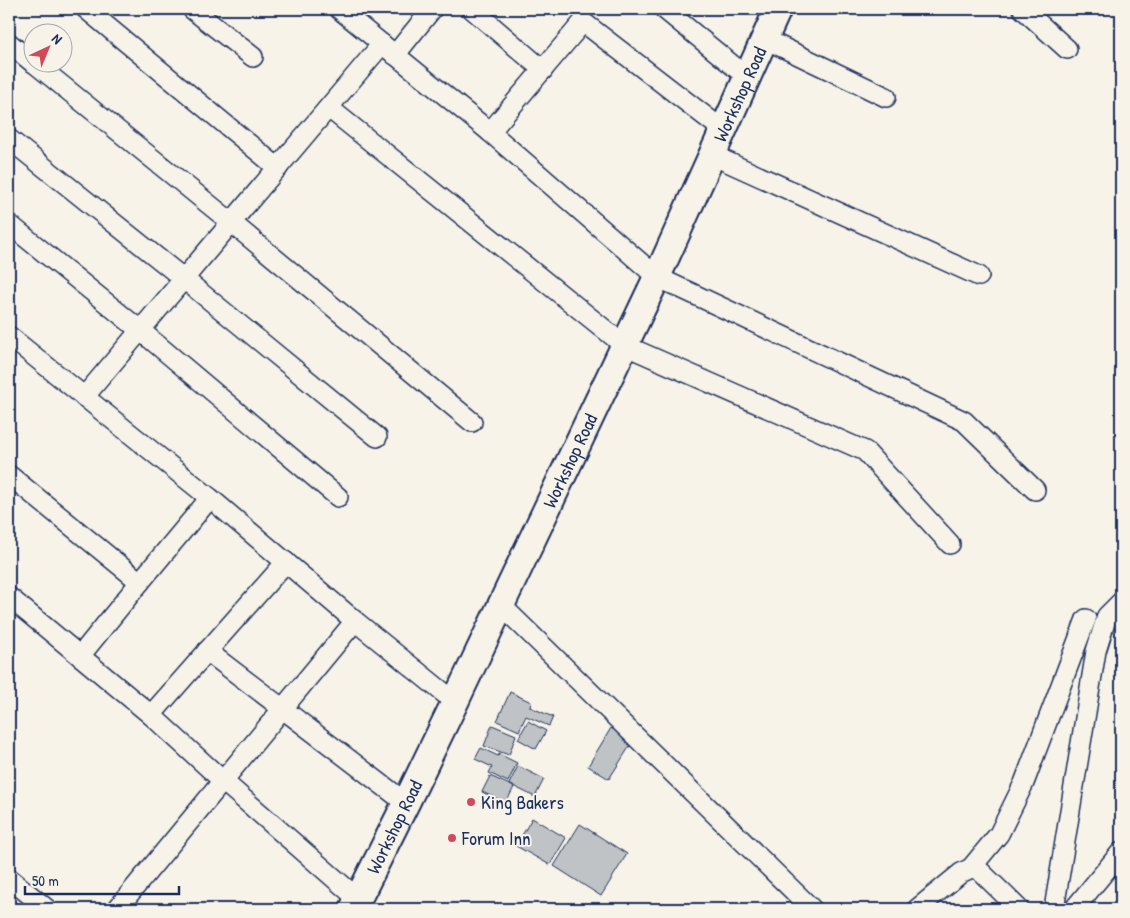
<svg xmlns="http://www.w3.org/2000/svg" width="1130" height="918" font-family="'Patrick Hand',sans-serif">
	<style>
		.building { fill: #c0c3c5; stroke: #1b2f5e }
		.lines { fill: none; stroke-linecap: round; stroke-linejoin: round }
		.street-casing { stroke: #1b2f5e; stroke-width: 22 }
		.secondary-casing { stroke: #1b2f5e; stroke-width: 30 }
		.street { stroke: #f7f3e8; stroke-width: 19 }
		.secondary { stroke: #f7f3e8; stroke-width: 26 }
		.poi-dot { fill: #d1495b; stroke: #f7f3e8; stroke-width: 2 }
		.labels { text-anchor: middle; stroke-width: 4; stroke-linejoin: round; paint-order: stroke }
		.street-label { font-size: 19px; fill: #1b2f5e; stroke: #f7f3e8 }
		.poi-label { font-size: 19px; fill: #1b2f5e; stroke: #f7f3e8; text-anchor: start }
	</style>
	<rect width="100%" height="100%" fill="#f7f3e8"/>
	<filter id="ink" filterUnits="userSpaceOnUse"><feTurbulence type="fractalNoise" baseFrequency=".02" numOctaves="2"/><feDisplacementMap in="SourceGraphic" scale="10" xChannelSelector="R" yChannelSelector="G"/><feConvolveMatrix kernelMatrix="1 2 1 2 8 2 1 2 1" color-interpolation-filters="sRGB"/></filter>
	<g filter="url(#ink)">
		<g class="building">
			<polygon points="510,692 531,702 530,707 553,717 549,726 526,716 519,731 497,721"/>
			<polygon points="528,721 546,731 536,749 518,739"/>
			<polygon points="492,725 516,735 509,755 484,746"/>
			<polygon points="611,728 633,741 609,779 588,766"/>
			<polygon points="481,748 498,756 499,754 517,763 508,782 489,773 492,767 475,759"/>
			<polygon points="518,766 544,779 535,797 509,784"/>
			<polygon points="490,776 514,787 506,803 482,792"/>
			<polygon points="532,818 566,838 550,865 516,846"/>
			<polygon points="580,824 627,854 601,896 554,866"/>
		</g>
		<g class="lines">
			<g class="street-casing">
				<g id="street">
					<polyline points="86,9 278,168"/>
					<polyline points="192,9 253,57"/>
					<polyline points="339,9 490,132 657,277 964,421 1035,490"/>
					<polyline points="472,9 543,70"/>
					<polyline points="664,9 747,77"/>
					<polyline points="1023,9 1067,49"/>
					<polyline points="765,39 886,97"/>
					<polyline points="9,43 32,62"/>
					<polyline points="395,55 432,9"/>
					<polyline points="33,62 232,223 472,422"/>
					<polyline points="329,108 624,345 865,451 950,544"/>
					<polyline points="490,132 583,22 723,130"/>
					<polyline points="9,139 184,279 377,437"/>
					<polyline points="712,155 979,276"/>
					<polyline points="9,224 141,331 338,497"/>
					<polyline points="9,336 210,498 355,621 455,702"/>
					<polyline points="84,397 382,44"/>
					<polyline points="9,475 140,582"/>
					<polyline points="9,597 151,715 223,781 358,899"/>
					<polyline points="501,605 812,909"/>
					<polyline points="207,651 406,803"/>
					<polyline points="80,656 140,582 210,498"/>
					<polyline points="151,715 286,562"/>
					<polyline points="971,868 978,869 1019,909"/>
					<polyline points="9,878 47,909"/>
					<polyline points="117,909 355,621"/>
					<polyline points="917,909 961,873 971,868 999,834 1024,783 1086,619"/>
					<polyline points="1054,909 1096,651 1107,616 1121,602"/>
					<polyline points="1074,909 1121,852"/>
				</g>
			</g>
			<g class="secondary-casing">
				<g id="secondary">
					<path id="s1" d="M353,909l53,-106 49,-101 202,-425 121,-268"/>
				</g>
			</g>
			<use href="#street" class="street"/>
			<use href="#secondary" class="secondary"/>
		</g>
	</g>
	<g class="poi-dot">
		<circle cx="471" cy="802" r="5"/>
		<circle cx="452" cy="838" r="5"/>
	</g>
	<g class="labels">
		<g class="street-label">
			<text dy="7" stroke="none"><textPath href="#s1" startOffset="902">Workshop Road</textPath></text>
			<text dy="7" stroke="none"><textPath href="#s1" startOffset="498">Workshop Road</textPath></text>
			<text dy="7" stroke="none"><textPath href="#s1" startOffset="92">Workshop Road</textPath></text>
		</g>
		<g class="poi-label">
			<text x="481" y="809">King Bakers</text>
			<text x="462" y="845">Forum Inn</text>
		</g>
	</g>
	<rect width="1130" height="918" fill="none" stroke="#f7f3e8" stroke-width="30"/>
	<rect x="15" y="15" width="1100" height="888" fill="none" stroke="#1b2f5e" stroke-width="2" filter="url(#ink)"/>
	<g transform="translate(48 48) rotate(44)"><circle r="24" fill="#f7f3e8" stroke="#9fa5b1"/>
	<path d="M0-4L9 19L0 12L-9 19Z" fill="#d1495b"/>
	<text y="-8" font-size="14" font-weight="bold" text-anchor="middle" fill="#1b2f5e">N</text>
	</g>
	<path d="M25 886v8h154v-8" fill="none" stroke="#1b2f5e" stroke-width="2.5"/>
	<text x="32" y="886" font-size="15" fill="#1b2f5e" stroke="#f7f3e8" stroke-width="4" paint-order="stroke">50 m</text>
</svg>
